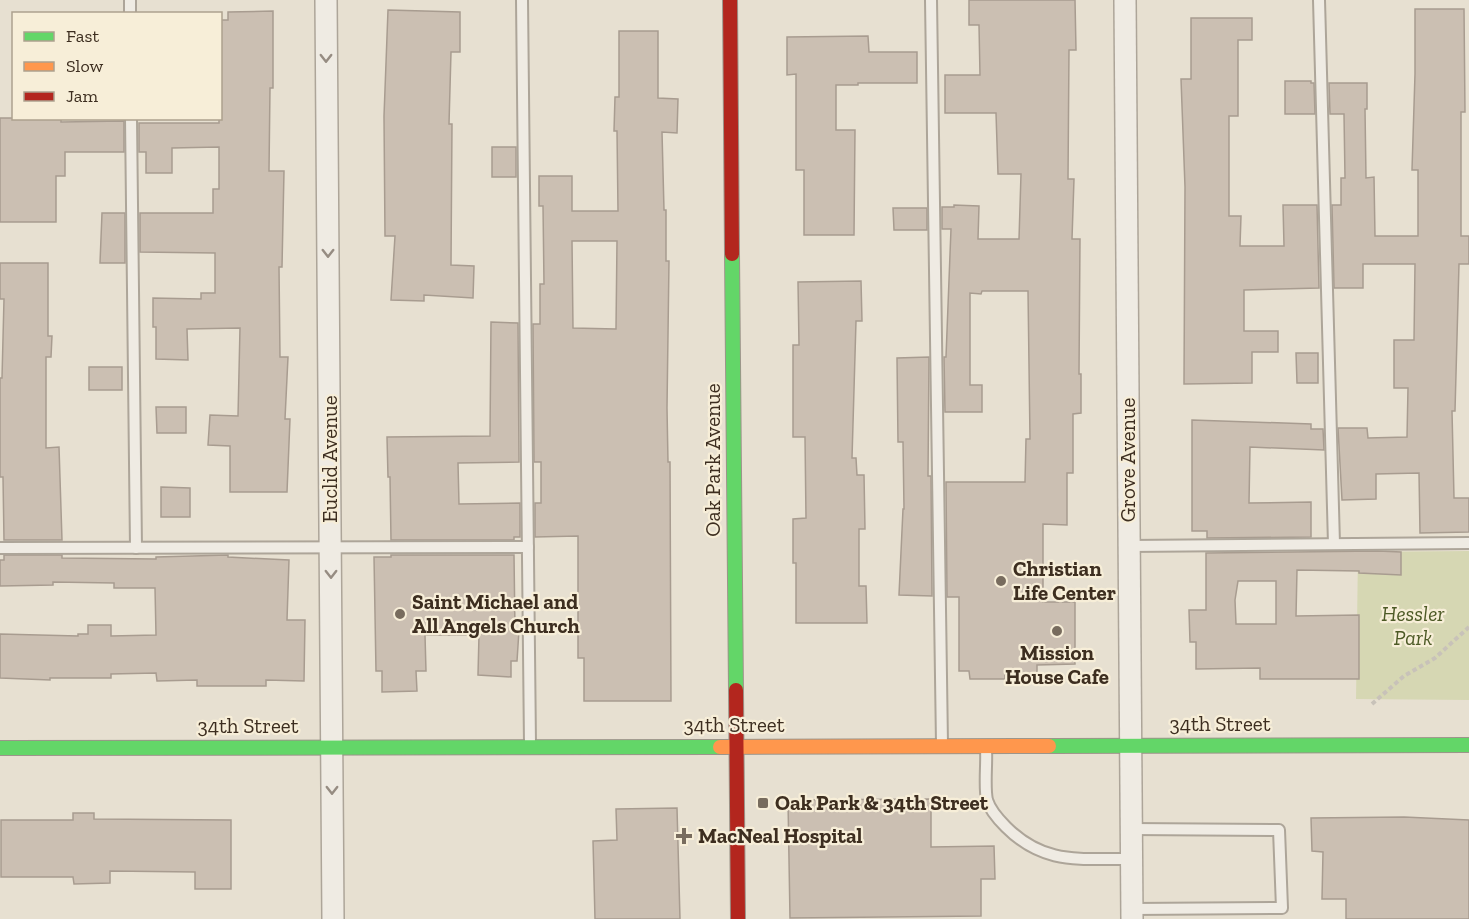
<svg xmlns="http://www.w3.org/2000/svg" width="1469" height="919" font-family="'Zilla Slab',serif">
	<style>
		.green { fill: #d6d7b3 }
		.building { fill: #cbbfb2; stroke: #a89c90; stroke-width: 1.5; fill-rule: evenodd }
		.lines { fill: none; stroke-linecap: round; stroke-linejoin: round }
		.lane-casing { stroke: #ada599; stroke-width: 14 }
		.street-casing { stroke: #ada599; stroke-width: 24 }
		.fast-casing { stroke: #9c958a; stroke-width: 16 }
		.slow-casing { stroke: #9c958a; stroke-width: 16 }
		.jam-casing { stroke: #9c958a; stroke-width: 16 }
		.path { stroke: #c8c2b9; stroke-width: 4; stroke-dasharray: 4.5 3; stroke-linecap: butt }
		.lane { stroke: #efebe3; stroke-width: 10 }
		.street { stroke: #efebe3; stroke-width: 21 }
		.fast { stroke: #63d668; stroke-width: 14 }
		.slow { stroke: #ff974d; stroke-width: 14 }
		.jam { stroke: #b3261e; stroke-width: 14 }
		.oneway { stroke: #968c82 }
		.poi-dot { fill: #786c5e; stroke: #f7eed8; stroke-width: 2 }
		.labels { text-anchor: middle; stroke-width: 4.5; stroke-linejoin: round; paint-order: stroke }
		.street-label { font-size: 21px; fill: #3d2e20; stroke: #f7eed8 }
		.poi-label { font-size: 21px; font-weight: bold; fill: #3d2e20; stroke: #f7eed8; text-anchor: start }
		.park-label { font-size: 21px; font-style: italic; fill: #4d5a26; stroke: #f7eed8 }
	</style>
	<rect width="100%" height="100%" fill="#e7e0d1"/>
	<polygon class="green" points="1469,551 1469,700 1356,699 1358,552"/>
	<g class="building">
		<polygon points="969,0 1075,0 1076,50 1069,50 1068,179 1074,179 1072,239 1080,239 1079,374 1081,374 1081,413 1073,414 1073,473 1067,473 1067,525 1043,524 1043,602 1075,602 1075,664 1037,665 1037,675 1005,675 1005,679 970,679 969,671 959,671 959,597 947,597 946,482 1025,482 1026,439 1030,439 1028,291 982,291 981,294 970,293 970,385 982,385 982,412 945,412 944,357 946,357 951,229 942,229 942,207 954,207 954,205 979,206 978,239 1019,239 1021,174 998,174 996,113 945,113 945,75 980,75 979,25 969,25"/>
		<polygon points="1415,9 1464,9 1465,112 1461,112 1461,236 1469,236 1469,264 1459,264 1455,411 1452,411 1454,498 1469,498 1469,532 1420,533 1419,473 1376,474 1376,499 1342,500 1338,428 1367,428 1368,438 1407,437 1408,388 1394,388 1394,340 1414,340 1415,264 1363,264 1363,288 1334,288 1332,205 1341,205 1341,178 1345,178 1344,114 1330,114 1329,83 1367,83 1367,109 1365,109 1366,178 1374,177 1375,236 1418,236 1418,170 1412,170 1415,74"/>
		<polygon points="388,10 460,12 460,52 451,52 449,124 452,124 451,265 474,266 473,298 424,295 424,301 391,300 395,236 385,236 384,116"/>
		<polygon points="273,11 273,88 270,88 269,171 284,171 282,267 279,267 280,357 288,357 285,419 290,419 287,492 230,492 230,446 208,445 210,415 238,416 240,328 187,329 188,360 156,359 156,327 153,327 153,298 201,299 201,293 215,293 215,253 140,252 140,213 213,213 213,189 219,189 219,147 172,148 172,173 146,173 146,152 139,152 139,123 219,123 219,118 220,118 220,20 228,20 228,12"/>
		<polygon points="1191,18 1252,18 1252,40 1238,40 1238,116 1229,116 1229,216 1241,216 1240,246 1284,246 1283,205 1317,205 1319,288 1244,290 1244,331 1278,331 1278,352 1252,352 1252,383 1184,384 1185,187 1181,79 1191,79"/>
		<path d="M619,31h39v67l20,1 -1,34 -15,-1 2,78h2v51h3l-2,147 1,54h2l1,239h-87v-43h-6v-122l-43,1v-34h6v-41h-7l-1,-138h7v-40h4l-1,-78h-4v-30h33v35h46l-1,-80h-3l1,-34h4zM572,241h45l-1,88 -43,-1z"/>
		<polygon points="868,36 869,52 917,52 917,83 858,83 858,85 836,85 836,130 855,130 854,235 804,235 804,170 796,170 796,74 787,75 787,37"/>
		<polygon points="1285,81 1311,81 1311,83 1314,83 1315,114 1285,114"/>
		<polygon points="0,118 61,118 61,122 124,121 124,152 65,152 65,176 56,176 56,222 0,222"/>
		<rect x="492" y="147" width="24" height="30"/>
		<polygon points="893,208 927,208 927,230 894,230"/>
		<polygon points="102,213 125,213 125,263 100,263"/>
		<polygon points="0,263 48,263 48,336 52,336 51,357 46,357 46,448 59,447 62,540 4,540 3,477 0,477 0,378 2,378 4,299 0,299"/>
		<polygon points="861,281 862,321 856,321 852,458 856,458 857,475 864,475 865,529 859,529 859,586 866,586 867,623 796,623 796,563 793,563 793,519 806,518 805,437 793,437 793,345 799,345 798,282"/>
		<polygon points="491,322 518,323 519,462 458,463 459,504 520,503 520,537 514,537 514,540 391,540 390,477 388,477 387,437 490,436"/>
		<polygon points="1296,353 1318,353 1318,383 1297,383"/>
		<polygon points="929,357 928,476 931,476 932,596 899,595 903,509 904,509 903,442 898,442 897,358"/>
		<rect x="89" y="367" width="33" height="23"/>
		<polygon points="156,407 186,407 186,433 157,433"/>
		<polygon points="1192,420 1311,424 1311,429 1323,429 1324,450 1250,447 1249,503 1311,502 1311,537 1207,538 1207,531 1192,531"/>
		<polygon points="161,487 190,488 190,517 161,517"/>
		<path d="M1378,551l23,1v23l-42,-2v-2l-62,-1 -1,46 63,-1v64h-99v-11l-64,1v-27h-6l-1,-32h17v-57zM1238,581h38v43h-40l-1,-24z"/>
		<polygon points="4,555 62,555 62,558 156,559 156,557 228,555 228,557 289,560 287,620 305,620 304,681 266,680 266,686 197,686 197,680 157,681 156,673 111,674 111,678 50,678 50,680 0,678 0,634 78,636 78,634 88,634 88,625 111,625 111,636 156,635 155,588 114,588 114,583 53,582 53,585 0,586 0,560 4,560"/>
		<polygon points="391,555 514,555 515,630 519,630 517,661 511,661 511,677 478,675 479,635 425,635 426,671 416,671 417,691 382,692 382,671 376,671 374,557 391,557"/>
		<polygon points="931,799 931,847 994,846 995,879 981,879 981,916 790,918 788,800"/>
		<polygon points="677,808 680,919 595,919 593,841 617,840 616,809"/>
		<polygon points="73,813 94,813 94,819 231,820 231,889 195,889 195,872 110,871 110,883 74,884 73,877 1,877 1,820 73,820"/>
		<polygon points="1404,817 1469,820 1469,919 1346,919 1346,899 1322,899 1323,852 1312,851 1311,818"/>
	</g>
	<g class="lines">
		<g class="lane-casing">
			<g id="lane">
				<polyline points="130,0 130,14"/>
				<polyline points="522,0 530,744"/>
				<polyline points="931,0 942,744"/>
				<polyline points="1319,0 1334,544"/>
				<polyline points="131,118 136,548"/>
				<polyline points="1129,546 1469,543"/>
				<polyline points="0,548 528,547"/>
				<path d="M986,749c1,14 -2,38 1,51 3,10 12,20 19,27 39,39 75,31 125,32"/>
				<polyline points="1131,829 1279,830 1282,908 1132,909"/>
			</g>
		</g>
		<g class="street-casing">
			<g id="street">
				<polyline points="326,0 333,919"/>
				<polyline points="1125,0 1132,919"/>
			</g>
		</g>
		<g class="fast-casing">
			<g id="fast">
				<polyline points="732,254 736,690"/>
				<polyline points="1049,746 1469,745"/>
				<polyline points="0,748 720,747"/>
			</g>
		</g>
		<g class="slow-casing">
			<polyline id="slow" points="720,747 1049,746"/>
		</g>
		<g class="jam-casing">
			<g id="jam">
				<polyline points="730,0 732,254"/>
				<polyline points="736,690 738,919"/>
			</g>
		</g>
		<polyline class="path" points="1372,704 1404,676 1435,658 1469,627"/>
		<use href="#lane" class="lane"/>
		<use href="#street" class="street"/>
		<use href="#fast" class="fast"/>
		<use href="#slow" class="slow"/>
		<use href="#jam" class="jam"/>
	</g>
	<defs><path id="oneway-chevron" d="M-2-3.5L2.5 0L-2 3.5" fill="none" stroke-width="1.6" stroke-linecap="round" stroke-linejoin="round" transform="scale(1.5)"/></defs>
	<g class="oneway">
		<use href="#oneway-chevron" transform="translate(326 58) rotate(90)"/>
		<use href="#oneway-chevron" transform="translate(328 253) rotate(90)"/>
		<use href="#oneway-chevron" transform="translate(331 574) rotate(90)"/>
		<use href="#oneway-chevron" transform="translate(332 790) rotate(90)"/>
	</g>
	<g class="poi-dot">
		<circle cx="1001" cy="581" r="6"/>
		<circle cx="400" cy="614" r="6"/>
		<circle cx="1057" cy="631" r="6"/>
		<rect x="757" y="797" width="12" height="12" rx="3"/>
		<path d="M681 827h6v6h6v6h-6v6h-6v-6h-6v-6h6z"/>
	</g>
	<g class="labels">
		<g class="street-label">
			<text transform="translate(330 459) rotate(-90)" y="7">Euclid Avenue</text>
			<text transform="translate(713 460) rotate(-90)" y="7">Oak Park Avenue</text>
			<text transform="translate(1128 460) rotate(-90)" y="7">Grove Avenue</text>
			<text x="1220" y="731">34th Street</text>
			<text x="734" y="732">34th Street</text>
			<text x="248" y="733">34th Street</text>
		</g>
		<g class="poi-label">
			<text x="1013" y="576">Christian<tspan x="1013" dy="24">Life Center</tspan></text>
			<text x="412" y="609">Saint Michael and<tspan x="412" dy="24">All Angels Church</tspan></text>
			<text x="1057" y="660" text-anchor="middle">Mission<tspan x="1057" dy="24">House Cafe</tspan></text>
			<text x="775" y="810">Oak Park &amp; 34th Street</text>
			<text x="698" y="843">MacNeal Hospital</text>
		</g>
		<g class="park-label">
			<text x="1413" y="621">Hessler<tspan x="1413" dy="24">Park</tspan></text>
		</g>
	</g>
	<rect x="12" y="12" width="210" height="108" fill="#f7eed8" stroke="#ada18e" stroke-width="1.5"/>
	<rect x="24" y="32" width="30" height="9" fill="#63d668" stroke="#ada18e" stroke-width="1.5"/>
	<text x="66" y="42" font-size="18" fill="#3d2e20">Fast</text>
	<rect x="24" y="62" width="30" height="9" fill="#ff974d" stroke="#ada18e" stroke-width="1.5"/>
	<text x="66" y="72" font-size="18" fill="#3d2e20">Slow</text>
	<rect x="24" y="92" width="30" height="9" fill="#b3261e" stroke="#ada18e" stroke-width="1.5"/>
	<text x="66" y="102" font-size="18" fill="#3d2e20">Jam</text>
</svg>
